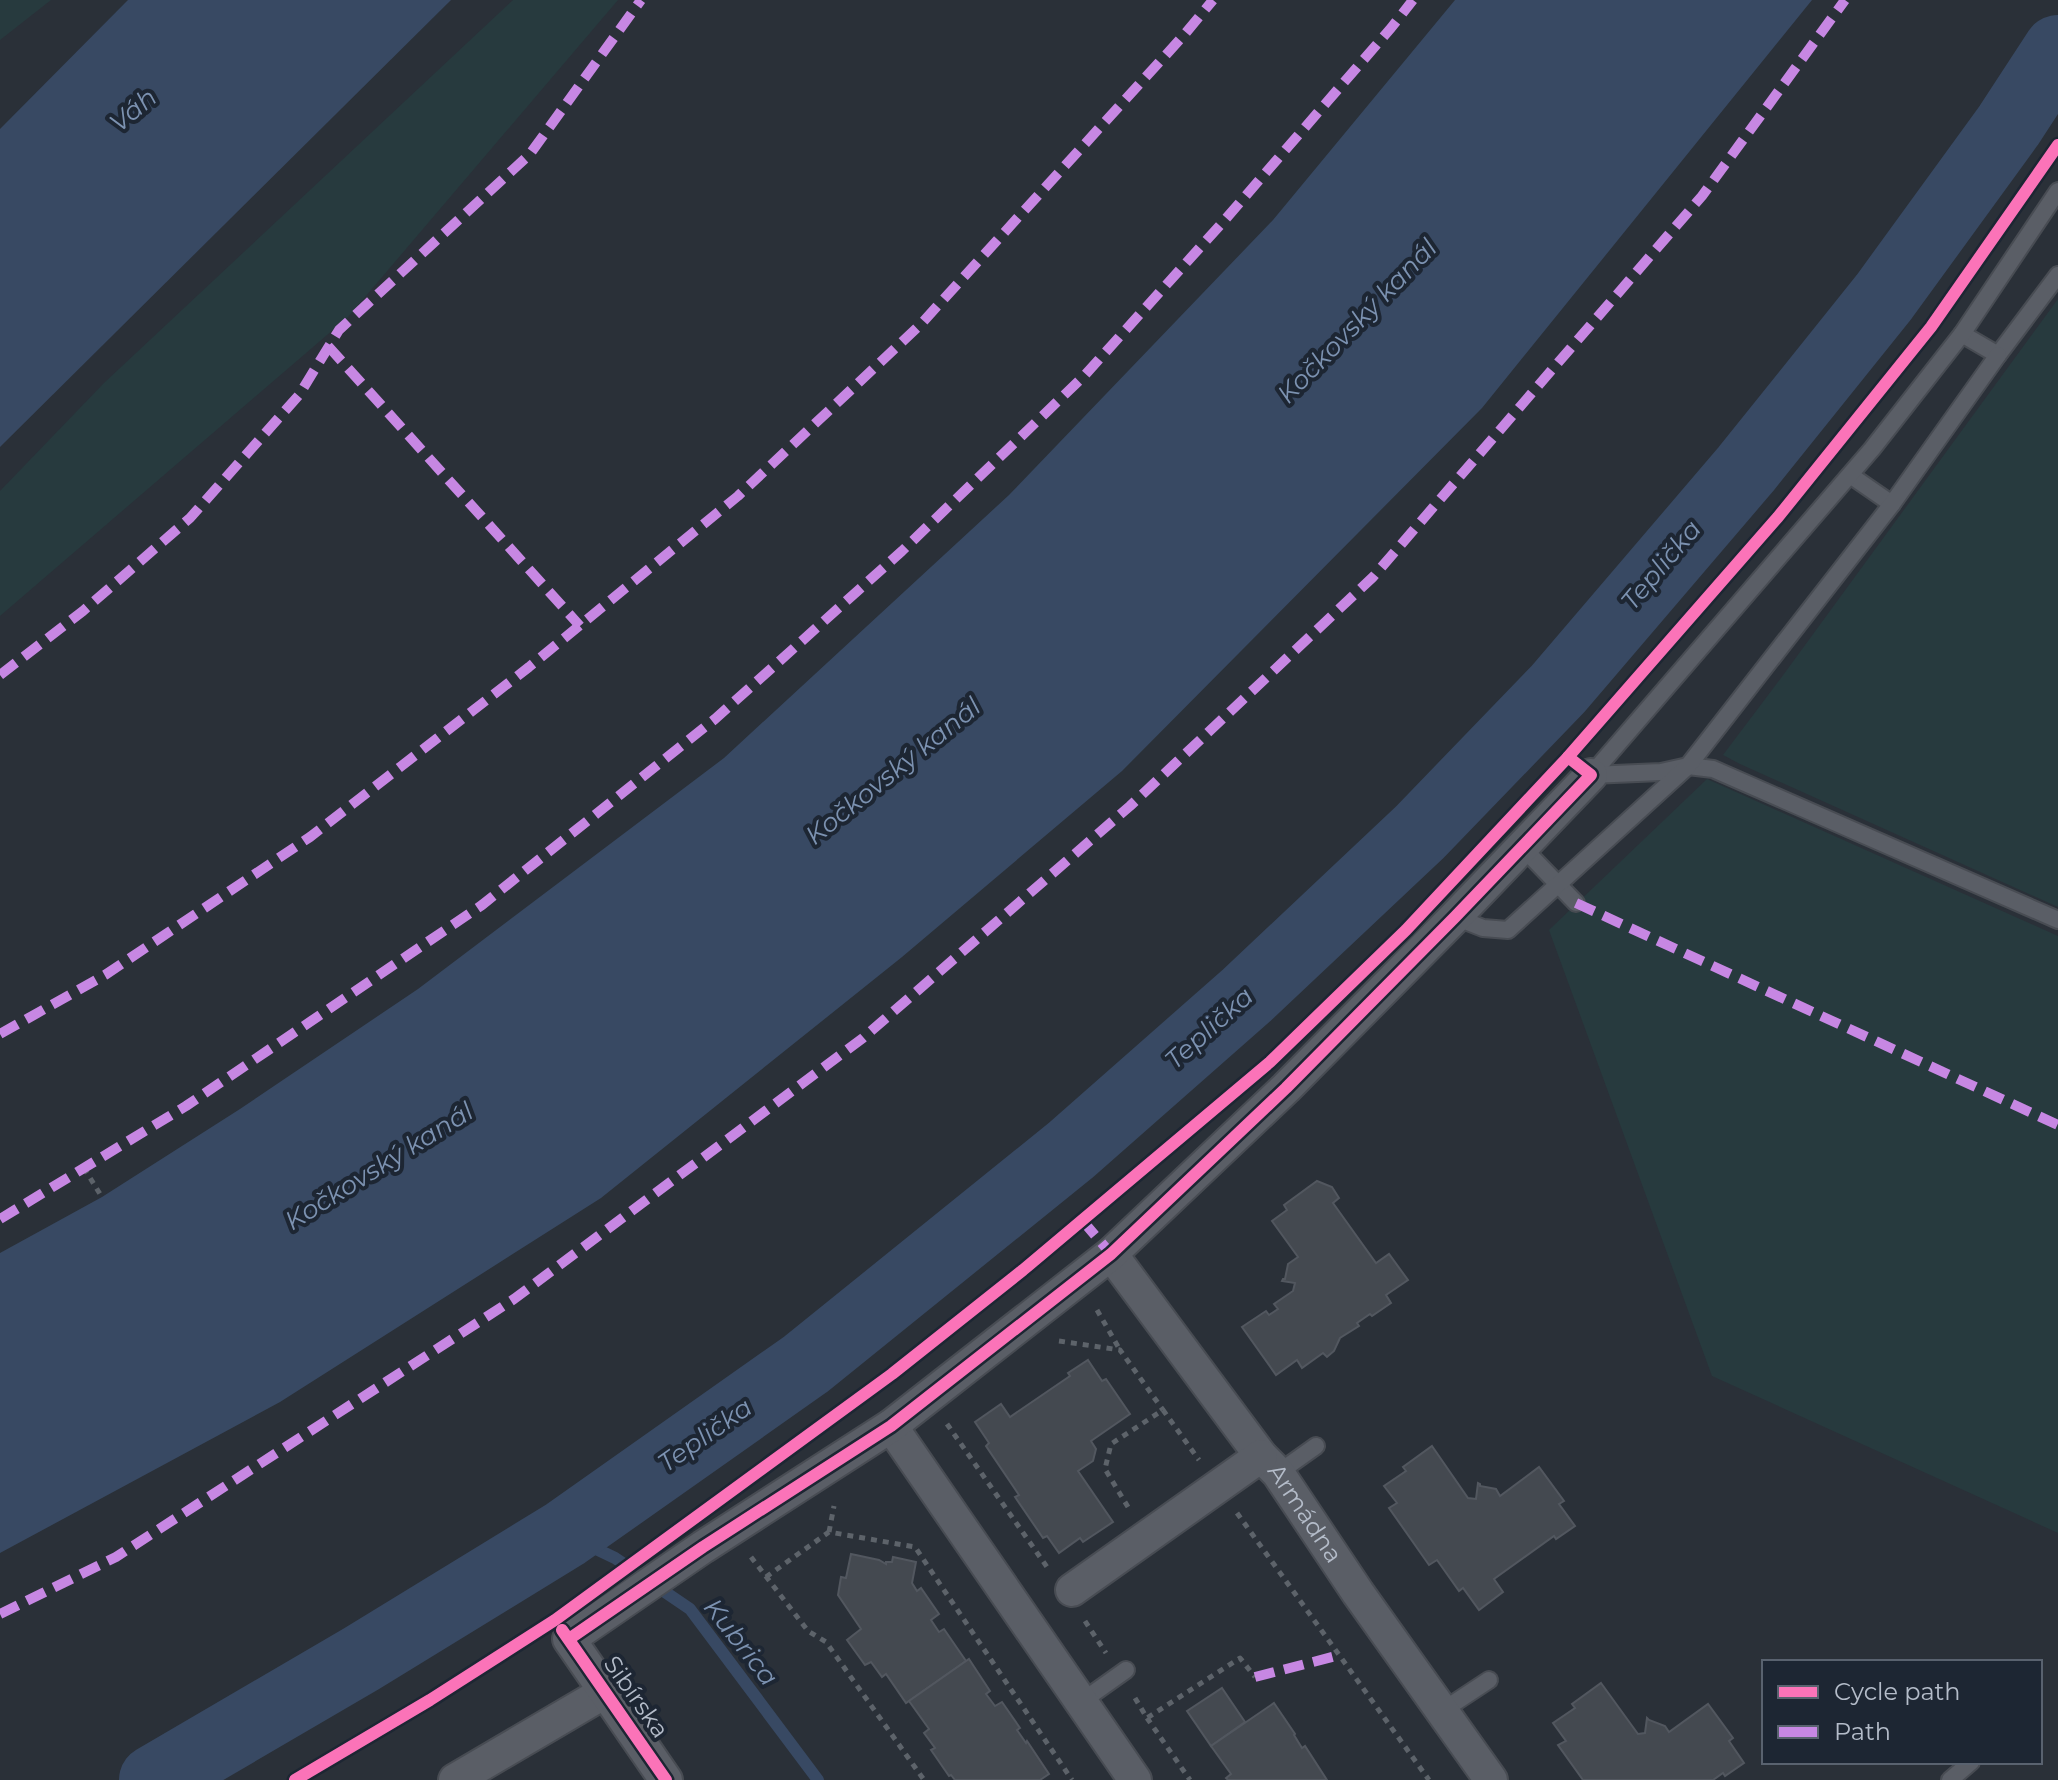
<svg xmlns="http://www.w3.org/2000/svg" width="2058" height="1780" font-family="Montserrat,sans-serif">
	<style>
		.green { fill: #273a3e }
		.water { fill: #384963 }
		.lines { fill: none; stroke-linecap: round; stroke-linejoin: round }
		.stream { stroke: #384963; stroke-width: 12 }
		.river { stroke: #384963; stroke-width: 70 }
		.building { fill: #444950; stroke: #52575f; stroke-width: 2 }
		.lane-casing { stroke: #484c53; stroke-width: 20 }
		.street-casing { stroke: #484c53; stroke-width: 36 }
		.path { stroke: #5d636a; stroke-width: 5; stroke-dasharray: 6 6; stroke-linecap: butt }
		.lane { stroke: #5a5e66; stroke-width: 16 }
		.street { stroke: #5a5e66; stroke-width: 32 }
		.quiet { stroke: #c787e3; stroke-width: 10; stroke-dasharray: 20 10; stroke-linecap: butt }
		.cycleway-casing { stroke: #1d2633; stroke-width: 17 }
		.cycleway { stroke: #fb73b8; stroke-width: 12 }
		.labels { text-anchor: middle; stroke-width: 8; stroke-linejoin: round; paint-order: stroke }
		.street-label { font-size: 24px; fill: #b4bcc9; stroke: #1d2633 }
		.water-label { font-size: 26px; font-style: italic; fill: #7c92b1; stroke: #1d2633 }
	</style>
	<rect width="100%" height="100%" fill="#2a3038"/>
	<g class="green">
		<polygon points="0,0 51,0 0,40"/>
		<polygon points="513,0 618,0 348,317 0,616 0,491 104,383"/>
		<polygon points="2058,299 2058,907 1740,764 1723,755 1781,678"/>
		<polygon points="1707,779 2058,936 2058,1533 1712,1376 1549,930"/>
	</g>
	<g class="water">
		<polygon points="128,0 451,0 0,447 0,129"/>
		<polygon points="1455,0 1812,0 1482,408 1122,771 902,957 601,1198 280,1402 0,1553 0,1253 102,1197 240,1109 418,989 724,758 1009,495 1273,220"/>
	</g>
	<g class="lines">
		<polyline class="stream" points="565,1534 615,1558 690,1609 818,1780"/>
		<polyline class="river" points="154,1780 361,1659 565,1534 806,1364 1071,1150 1247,995 1420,832 1558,689 1746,469 1884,297 2009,125 2058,50"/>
	</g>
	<g class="building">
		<polygon points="1317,1181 1332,1187 1339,1198 1333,1203 1376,1263 1389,1254 1408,1280 1386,1295 1391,1303 1372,1316 1370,1314 1357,1323 1359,1326 1340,1338 1334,1351 1327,1357 1323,1353 1302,1368 1297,1360 1276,1375 1242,1327 1266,1311 1269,1315 1278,1309 1274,1304 1293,1291 1295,1283 1282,1281 1283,1279 1285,1279 1288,1264 1298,1257 1272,1221 1287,1210 1284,1205"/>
		<polygon points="1088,1360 1102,1381 1106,1379 1130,1414 1091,1441 1096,1449 1093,1461 1078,1471 1113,1522 1083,1542 1080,1538 1059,1553 1047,1536 1043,1538 1015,1497 1019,1495 986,1446 989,1443 975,1422 1001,1404 1010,1417 1070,1376 1068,1373"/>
		<polygon points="1432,1446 1468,1498 1476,1499 1478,1483 1480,1484 1480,1486 1496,1489 1500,1496 1539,1467 1564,1501 1559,1504 1575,1526 1556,1539 1554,1536 1494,1579 1503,1592 1479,1610 1463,1588 1459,1591 1437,1560 1429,1565 1389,1508 1397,1503 1384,1486 1406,1471 1403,1467"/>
		<polygon points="851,1554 879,1560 886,1564 886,1562 892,1562 893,1557 916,1562 912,1583 917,1591 921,1588 939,1614 931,1620 939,1632 944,1629 966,1661 906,1703 886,1674 882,1677 871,1662 865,1665 847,1640 861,1629 838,1595 841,1577 846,1578"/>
		<polygon points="969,1659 990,1691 986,1694 995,1706 1002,1702 1020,1728 1017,1730 1026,1743 1027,1741 1049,1774 1040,1780 955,1780 951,1775 949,1776 931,1750 935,1748 924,1733 929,1729 909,1701"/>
		<polygon points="1601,1683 1638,1734 1645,1733 1647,1718 1649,1720 1665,1726 1669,1732 1708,1704 1733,1738 1729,1741 1744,1763 1725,1776 1723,1773 1713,1780 1583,1780 1558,1745 1566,1741 1553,1723 1575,1708 1572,1704"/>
		<polygon points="1222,1688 1245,1722 1211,1746 1187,1711"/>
		<polygon points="1274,1703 1295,1734 1294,1735 1302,1748 1305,1746 1327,1780 1228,1780 1226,1778 1231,1774 1211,1746"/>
	</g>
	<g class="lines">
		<g class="lane-casing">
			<g id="lane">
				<polyline points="1962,334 1998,355 2058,275"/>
				<polyline points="1850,475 1892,504"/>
				<polyline points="1591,775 1872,449 1962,334 2058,191"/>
				<polyline points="1591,775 1661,772 1688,766 1713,769 2058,920"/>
				<polyline points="1522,847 1576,903"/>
				<polyline points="1455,917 1483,928 1508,930 1688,766 1892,504 1998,355"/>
				<polyline points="1278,1473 1316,1446"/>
				<polyline points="1081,1702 1126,1670"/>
				<polyline points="1442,1711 1489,1680"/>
				<polyline points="1950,1780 1971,1762"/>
			</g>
		</g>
		<g class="street-casing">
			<g id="street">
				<path id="s1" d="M1111,1254l150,202 17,17 80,120 133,187"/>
				<polyline points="891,1426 1135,1780"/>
				<polyline points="1072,1590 1261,1456"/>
				<polyline points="455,1780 605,1692"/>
				<polyline points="666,1780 569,1639 703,1547 891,1426 1111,1254 1286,1088 1455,917 1591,775"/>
			</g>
		</g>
		<g class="path">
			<polyline points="84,1168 100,1194"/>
			<polyline points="1097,1310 1120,1350"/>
			<polyline points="1059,1341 1120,1350 1163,1410"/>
			<polyline points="947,1424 1047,1567"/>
			<polyline points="1128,1507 1105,1469 1111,1444 1163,1410 1199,1460"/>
			<polyline points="1237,1513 1429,1780"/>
			<polyline points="829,1532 834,1506"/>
			<polyline points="751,1557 808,1631 826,1642 924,1780"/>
			<polyline points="766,1577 829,1532 915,1547 1072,1780"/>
			<polyline points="1085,1621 1106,1653"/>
			<polyline points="1135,1698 1147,1718 1240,1658 1255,1677"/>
			<polyline points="1147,1718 1190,1780"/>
		</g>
		<use href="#lane" class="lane"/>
		<use href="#street" class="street"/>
		<g class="quiet">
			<polyline points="328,346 580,626"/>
			<polyline points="0,675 83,611 190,518 299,395 339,330 530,154 641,0"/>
			<polyline points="1576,903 2058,1125"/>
			<polyline points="0,1034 105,975 310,837 529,667 738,496 921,324 1184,35 1213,0"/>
			<polyline points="0,1219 186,1106 482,905 715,719 902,551 1084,376 1223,222 1391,28 1413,0"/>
			<polyline points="1082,1220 1111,1254"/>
			<polyline points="0,1614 116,1557 514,1299 863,1038 1130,806 1373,577 1702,196 1845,0"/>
			<polyline points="1255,1677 1340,1655"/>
		</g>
		<g class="cycleway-casing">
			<g id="cycleway">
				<polyline points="562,1630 666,1780"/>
				<polyline points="569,1639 703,1547 891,1426 1111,1254 1286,1088 1455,917 1591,775 1568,757"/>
				<polyline points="295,1780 430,1700 555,1620 892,1374 1023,1270 1270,1062 1406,930 1568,757 1778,517 1931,327 2058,145"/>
			</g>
		</g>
		<use href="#cycleway" class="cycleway"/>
	</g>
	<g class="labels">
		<g class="street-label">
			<text dy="8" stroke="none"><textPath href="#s1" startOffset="324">Armádna</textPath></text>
			<text transform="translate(636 1697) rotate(55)" y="8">Sibírska</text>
		</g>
		<g class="water-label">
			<text transform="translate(133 110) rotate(-40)" y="9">Váh</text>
			<text transform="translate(1357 321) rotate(-46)" y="9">Kočkovský kanál</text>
			<text transform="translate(1661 565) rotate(-50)" y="9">Teplička</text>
			<text transform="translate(893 771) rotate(-39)" y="9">Kočkovský kanál</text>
			<text transform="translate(1209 1028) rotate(-42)" y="9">Teplička</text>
			<text transform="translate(379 1166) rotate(-32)" y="9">Kočkovský kanál</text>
			<text transform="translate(705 1435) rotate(-35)" y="9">Teplička</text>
			<text transform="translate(741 1642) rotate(52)" y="9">Kubrica</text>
		</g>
	</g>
	<rect x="1762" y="1660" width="280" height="104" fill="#1d2633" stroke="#59626f" stroke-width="2"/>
	<rect x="1778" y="1686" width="40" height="12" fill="#fb73b8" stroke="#59626f" stroke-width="2"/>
	<text x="1834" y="1700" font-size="24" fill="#b4bcc9">Cycle path</text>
	<rect x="1778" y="1726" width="40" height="12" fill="#c787e3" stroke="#59626f" stroke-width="2"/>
	<text x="1834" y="1740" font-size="24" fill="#b4bcc9">Path</text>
</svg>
